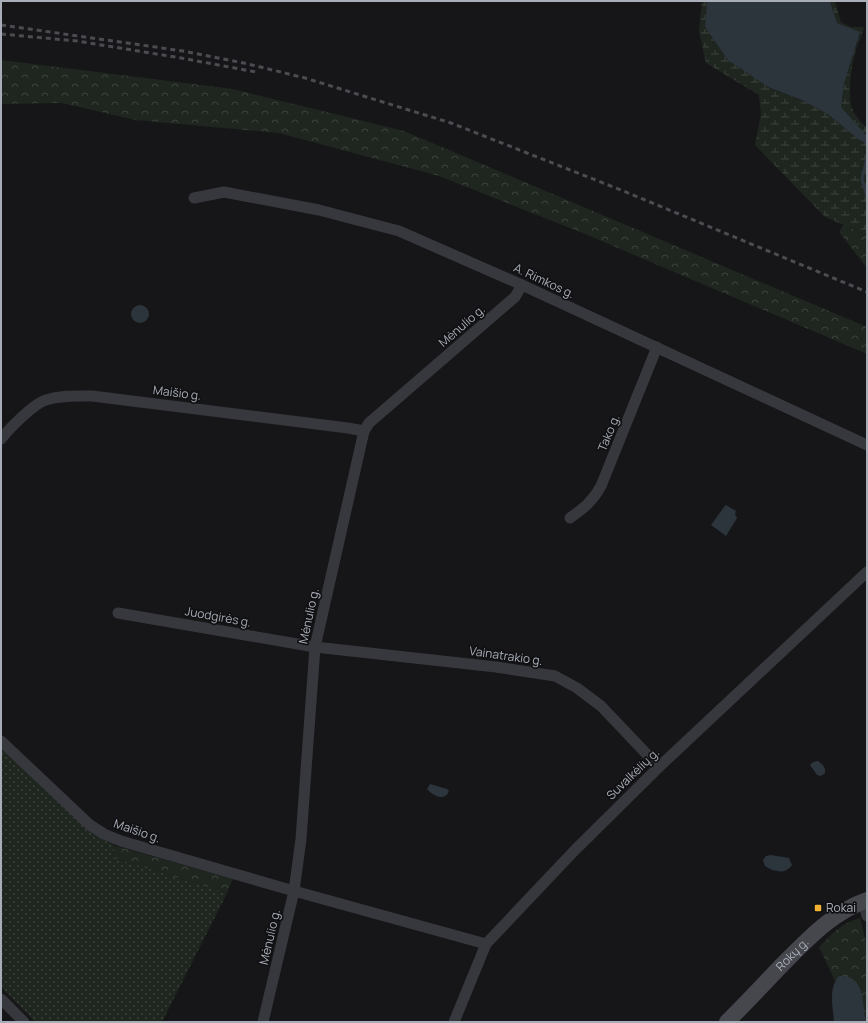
<svg xmlns="http://www.w3.org/2000/svg" width="868" height="1023" font-family="Manrope,sans-serif">
	<style>
		.grass { fill: url(#grass-dots) }
		.forest { fill: url(#forest-crowns) }
		.wetland { fill: url(#wetland-marsh) }
		.water { fill: #2c353c }
		.lines { fill: none; stroke-linecap: round; stroke-linejoin: round }
		.stream { stroke: #2c353c; stroke-width: 3 }
		.street { stroke: #37383d; stroke-width: 11 }
		.secondary { stroke: #45474d; stroke-width: 16 }
		.rail { stroke: #4a4c52; stroke-width: 3; stroke-dasharray: 5 4; stroke-linecap: butt }
		.poi-dot { fill: #f2b134; stroke: #111113; stroke-width: 1.5 }
		.labels { text-anchor: middle; stroke-width: 3.5; stroke-linejoin: round; paint-order: stroke }
		.street-label { font-size: 12px; fill: #a8adb8; stroke: #111113 }
		.poi-label { font-size: 12px; fill: #a8adb8; stroke: #111113; text-anchor: start }
	</style>
	<defs>
		<pattern id="grass-dots" width="8" height="8" patternUnits="userSpaceOnUse"><rect width="8" height="8" fill="#1e261f"/><path d="M2 2h.1M6 6h.1" fill="none" stroke="#3c433d" stroke-width="1.8" stroke-linecap="round"/></pattern>
		<pattern id="forest-crowns" width="20" height="18" patternUnits="userSpaceOnUse"><rect width="20" height="18" fill="#1e261f"/><path d="M2 6a3 3 0 1 1 6 0M12 15a3 3 0 1 1 6 0" fill="none" stroke="#3c433d"/></pattern>
		<pattern id="wetland-marsh" width="20" height="14" patternUnits="userSpaceOnUse"><rect width="20" height="14" fill="#1e261f"/><path d="M1 5h8M5 5V1M11 12h8M15 12V8" fill="none" stroke="#3c433d"/></pattern>
	</defs>
	<rect width="100%" height="100%" fill="#161618"/>
	<polygon class="grass" points="1,748 93,834 116,846 111,857 227,893 162,1022 35,1022 1,987"/>
	<g class="forest">
		<polygon points="1,60 233,89 404,131 867,327 867,354 585,234 439,176 279,133 135,120 62,103 1,104"/>
		<polygon points="843,225 867,235 867,268 839,232"/>
		<polygon points="116,846 233,879 227,893 111,857"/>
		<path d="M860,918l7,28v76h-1l-27,-46 -4,5 -16,-34c14,-14 21,-23 41,-29z"/>
	</g>
	<g class="wetland">
		<polygon points="702,1 707,1 705,27 768,87 802,100 829,115 858,139 867,144 867,235 825,217 755,145 761,114 759,95 706,63 699,31"/>
		<path d="M830,1h5l6,21 10,5h13c-1,6 -4,11 -6,17 -6,14 -11,50 -6,64 3,8 9,14 15,20v8l-26,-29 3,-23 16,-51 -23,-10z"/>
	</g>
	<g class="water">
		<polygon points="707,1 830,1 837,23 860,32 844,84 841,107 867,136 867,144 858,139 829,115 802,100 768,87 728,60 705,27"/>
		<circle cx="140" cy="314" r="9"/>
		<polygon points="726,505 736,511 735,514 737,518 726,536 711,525 724,507"/>
		<path d="M818,761c4,3 8,6 7,12l-4,3 -4,-1 -7,-10 3,-3z"/>
		<path d="M430,784l17,5 2,2c-4,11 -16,5 -22,-2z"/>
		<path d="M771,855l18,3 3,7c-7,10 -18,7 -27,1l-2,-6 3,-4z"/>
		<path d="M839,976c27,-2 23,29 27,46h-32c-1,-15 -6,-34 5,-46z"/>
	</g>
	<g class="lines">
		<polyline class="stream" points="867,158 862,179 867,197"/>
		<g class="street">
			<polyline points="194,198 224,192 319,210 399,231 522,285 867,445"/>
			<path d="M1,439c8,-10 32,-35 45,-39 15,-5 31,-4 46,-4l256,32 16,3"/>
			<path d="M570,518c14,-10 23,-17 31,-32l56,-139"/>
			<polyline points="118,613 315,647 496,667 555,676 577,688 601,706 659,767"/>
			<polyline points="1,741 90,825 104,834 121,841 294,891 486,944"/>
			<polyline points="863,901 867,916"/>
			<polyline points="1,999 24,1022"/>
			<polyline points="263,1022 294,891 301,839 315,647 364,431 369,423 515,297 522,285"/>
			<polyline points="454,1022 486,944 575,850 659,767 867,572"/>
		</g>
		<path class="secondary" id="s1" d="M727,1022c18,-18 36,-37 53,-55 26,-26 52,-55 87,-67"/>
		<g class="rail">
			<polyline points="1,25 183,51 244,63 305,78 451,123 621,190 867,292"/>
			<polyline points="1,34 77,41 181,58 256,72"/>
		</g>
	</g>
	<rect class="poi-dot" x="814" y="904" width="8" height="8" rx="2"/>
	<g class="labels">
		<g class="street-label">
			<text transform="translate(544 281) rotate(25)" y="4">A. Rimkos g.</text>
			<text transform="translate(462 326) rotate(-41)" y="4">Mėnulio g.</text>
			<text transform="translate(177 393) rotate(7)" y="4">Maišio g.</text>
			<text transform="translate(609 433) rotate(-68)" y="4">Tako g.</text>
			<text transform="translate(309 616) rotate(-78)" y="4">Mėnulio g.</text>
			<text transform="translate(218 617) rotate(10)" y="4">Juodgirės g.</text>
			<text transform="translate(506 656) rotate(8)" y="4">Vainatrakio g.</text>
			<text transform="translate(633 774) rotate(-44)" y="4">Suvalkėlių g.</text>
			<text transform="translate(137 831) rotate(19)" y="4">Maišio g.</text>
			<text transform="translate(270 937) rotate(-77)" y="4">Mėnulio g.</text>
			<text dy="4" stroke="none"><textPath href="#s1" startOffset="94">Rokų g.</textPath></text>
		</g>
		<g class="poi-label">
			<text x="826" y="912">Rokai</text>
		</g>
	</g>
	<rect width="868" height="1023" fill="none" stroke="#a8adb8" stroke-width="4"/>
</svg>
